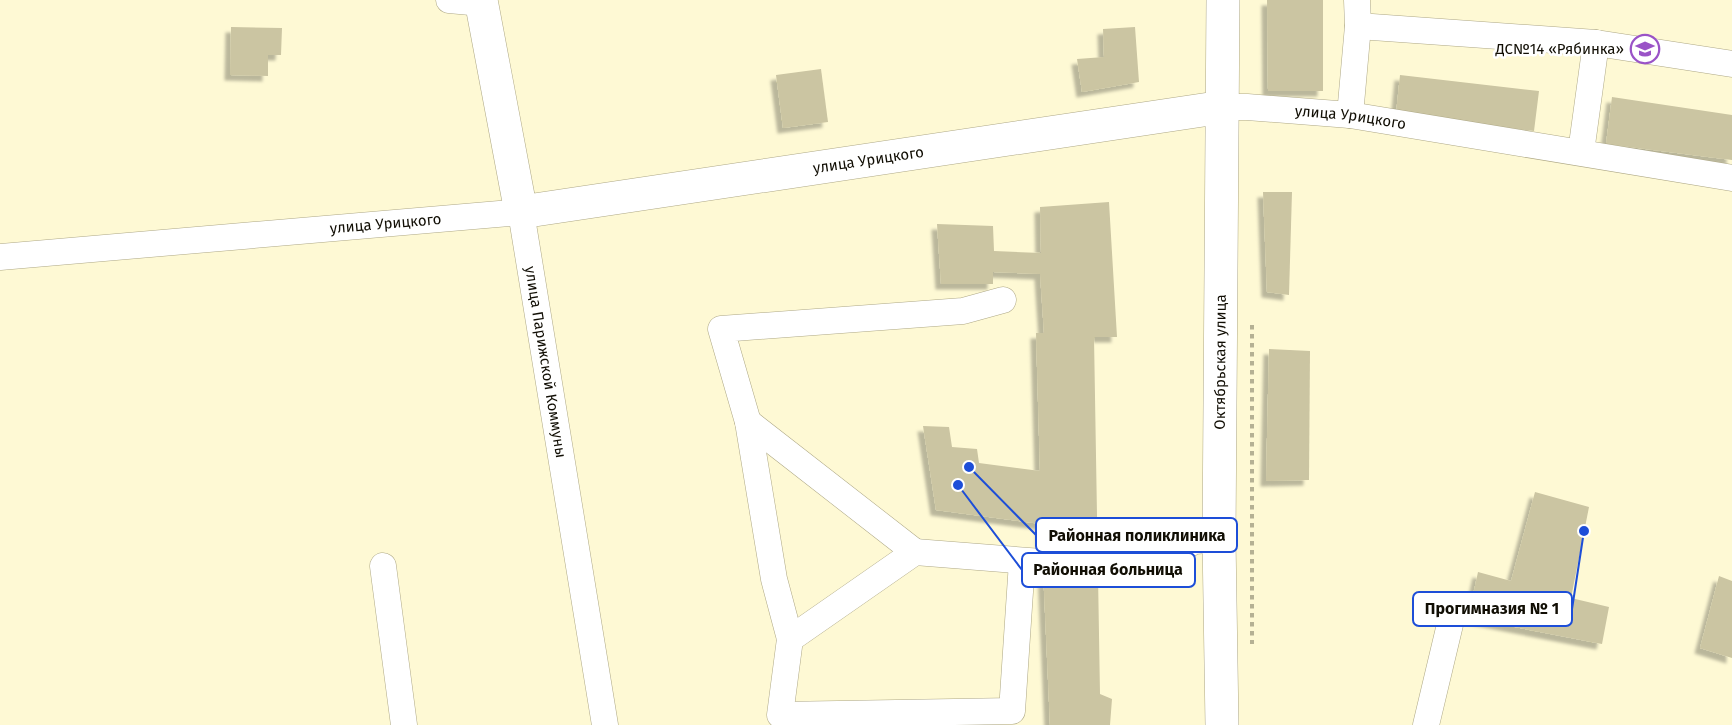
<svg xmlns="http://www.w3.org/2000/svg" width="1732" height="725" font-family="'Fira Sans',sans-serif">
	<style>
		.building { fill: #cbc5a2; filter: url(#shadow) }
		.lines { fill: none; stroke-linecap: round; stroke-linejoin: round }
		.minor-tunnel { stroke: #dad6b5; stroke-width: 26; stroke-dasharray: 26 13; stroke-linecap: butt }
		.minor-casing { stroke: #aea886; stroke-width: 27 }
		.major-casing { stroke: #aea886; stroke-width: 34 }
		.path { stroke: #b5b194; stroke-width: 4; stroke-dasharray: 4.5 4.5; stroke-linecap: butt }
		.minor { stroke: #fff; stroke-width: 26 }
		.major { stroke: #fff; stroke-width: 33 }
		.labels { text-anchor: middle; stroke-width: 5; stroke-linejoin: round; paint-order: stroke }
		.poi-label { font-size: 15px; fill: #110e04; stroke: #fff; text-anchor: end }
		.street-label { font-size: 15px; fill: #110e04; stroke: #fff }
		.leader { fill: none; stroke: #1d4ed8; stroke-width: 2 }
		.callout-dot { fill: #1d4ed8; stroke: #fff; stroke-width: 2 }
		.callout { fill: #fff; stroke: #1d4ed8; stroke-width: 2 }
		.callout-label { font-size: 16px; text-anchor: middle; font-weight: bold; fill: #110e04 }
	</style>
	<defs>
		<filter id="shadow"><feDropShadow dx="-5.5" dy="5.5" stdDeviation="1.5" flood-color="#0004"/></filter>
	</defs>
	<rect width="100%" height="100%" fill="#fef9d4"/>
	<g class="building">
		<polygon points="1267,0 1323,0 1323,91 1268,91"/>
		<polygon points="231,27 282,28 281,55 268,55 268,76 230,75"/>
		<polygon points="1135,27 1139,82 1082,92 1077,59 1104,57 1103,29"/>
		<polygon points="821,69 828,122 783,128 776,75"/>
		<polygon points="1400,75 1539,91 1534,131 1396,114"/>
		<polygon points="1612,97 1732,115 1732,160 1606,144"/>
		<polygon points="1263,192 1292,192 1289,295 1267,292"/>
		<polygon points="1109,202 1117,337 1094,337 1100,694 1112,699 1110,725 1050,725 1041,524 936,510 923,426 949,427 952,447 977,449 979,463 1040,471 1036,333 1044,333 1040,274 993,272 993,284 941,284 937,224 993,226 994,251 1041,253 1040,207"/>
		<polygon points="1269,349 1310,351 1309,480 1266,481"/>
		<polygon points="1535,492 1589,507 1571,598 1609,607 1602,644 1468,618 1478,572 1511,581"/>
		<polygon points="1719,576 1732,581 1732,658 1700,648"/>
	</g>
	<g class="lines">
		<polyline class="minor-tunnel" points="1042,562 1098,562"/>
		<g class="minor-casing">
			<g id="minor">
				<polyline points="449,0 482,3"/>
				<polyline points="1358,26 1596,43 1732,64"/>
				<path id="s1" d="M1223,107h24l103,8 382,63"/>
				<polyline points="1350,115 1358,26 1357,0"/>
				<polyline points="1581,152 1596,43"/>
				<path id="s2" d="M0,257l521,-45 84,513"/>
				<polyline points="748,422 915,552"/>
				<polyline points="1022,562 1012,711 780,715 790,639 915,552 1042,562"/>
				<polyline points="1098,562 1155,560 1195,541 1219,539"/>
				<polyline points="383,566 404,725"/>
				<polyline points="790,639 774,579 748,422 721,329 963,311 1003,300"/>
				<polyline points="1426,725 1452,616"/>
			</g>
		</g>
		<g class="major-casing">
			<g id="major">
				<path id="s3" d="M481,0l40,212 702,-105"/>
				<path id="s4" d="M1222,725l-3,-186 4,-539"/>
			</g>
		</g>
		<polyline class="path" points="1252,325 1252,644"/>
		<use href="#minor" class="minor"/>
		<use href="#major" class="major"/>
	</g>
	<defs>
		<g id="school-ring" transform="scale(1.5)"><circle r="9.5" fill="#fff" stroke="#9a53c7" stroke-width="1.5"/><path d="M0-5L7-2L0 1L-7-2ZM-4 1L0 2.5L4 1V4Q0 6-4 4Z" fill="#9a53c7"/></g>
	</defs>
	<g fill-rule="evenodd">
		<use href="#school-ring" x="1645" y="49"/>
	</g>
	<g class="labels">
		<g class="poi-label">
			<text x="1624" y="54">ДС№14 «Рябинка»</text>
		</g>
		<g class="street-label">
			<text dy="5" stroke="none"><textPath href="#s1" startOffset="128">улица Урицкого</textPath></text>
			<text dy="5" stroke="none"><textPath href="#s3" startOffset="567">улица Урицкого</textPath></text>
			<text dy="5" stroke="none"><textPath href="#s2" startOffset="387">улица Урицкого</textPath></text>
			<text dy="5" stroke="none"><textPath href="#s2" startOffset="675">улица Парижской Коммуны</textPath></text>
			<text dy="5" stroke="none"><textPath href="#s4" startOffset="363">Октябрьская улица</textPath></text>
		</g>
	</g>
	<path class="leader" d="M969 467L1036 535M958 485L1022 570M1584 531L1572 609"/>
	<g class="callout-dot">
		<circle cx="969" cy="467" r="6"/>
		<circle cx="958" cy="485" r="6"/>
		<circle cx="1584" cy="531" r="6"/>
	</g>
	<g class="callout">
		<rect x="1036" y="518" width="201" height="34" rx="6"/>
		<rect x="1022" y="553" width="173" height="34" rx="6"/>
		<rect x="1413" y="592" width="159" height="34" rx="6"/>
	</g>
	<g class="callout-label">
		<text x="1137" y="541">Районная поликлиника</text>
		<text x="1108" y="575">Районная больница</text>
		<text x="1492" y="614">Прогимназия № 1</text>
	</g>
</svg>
